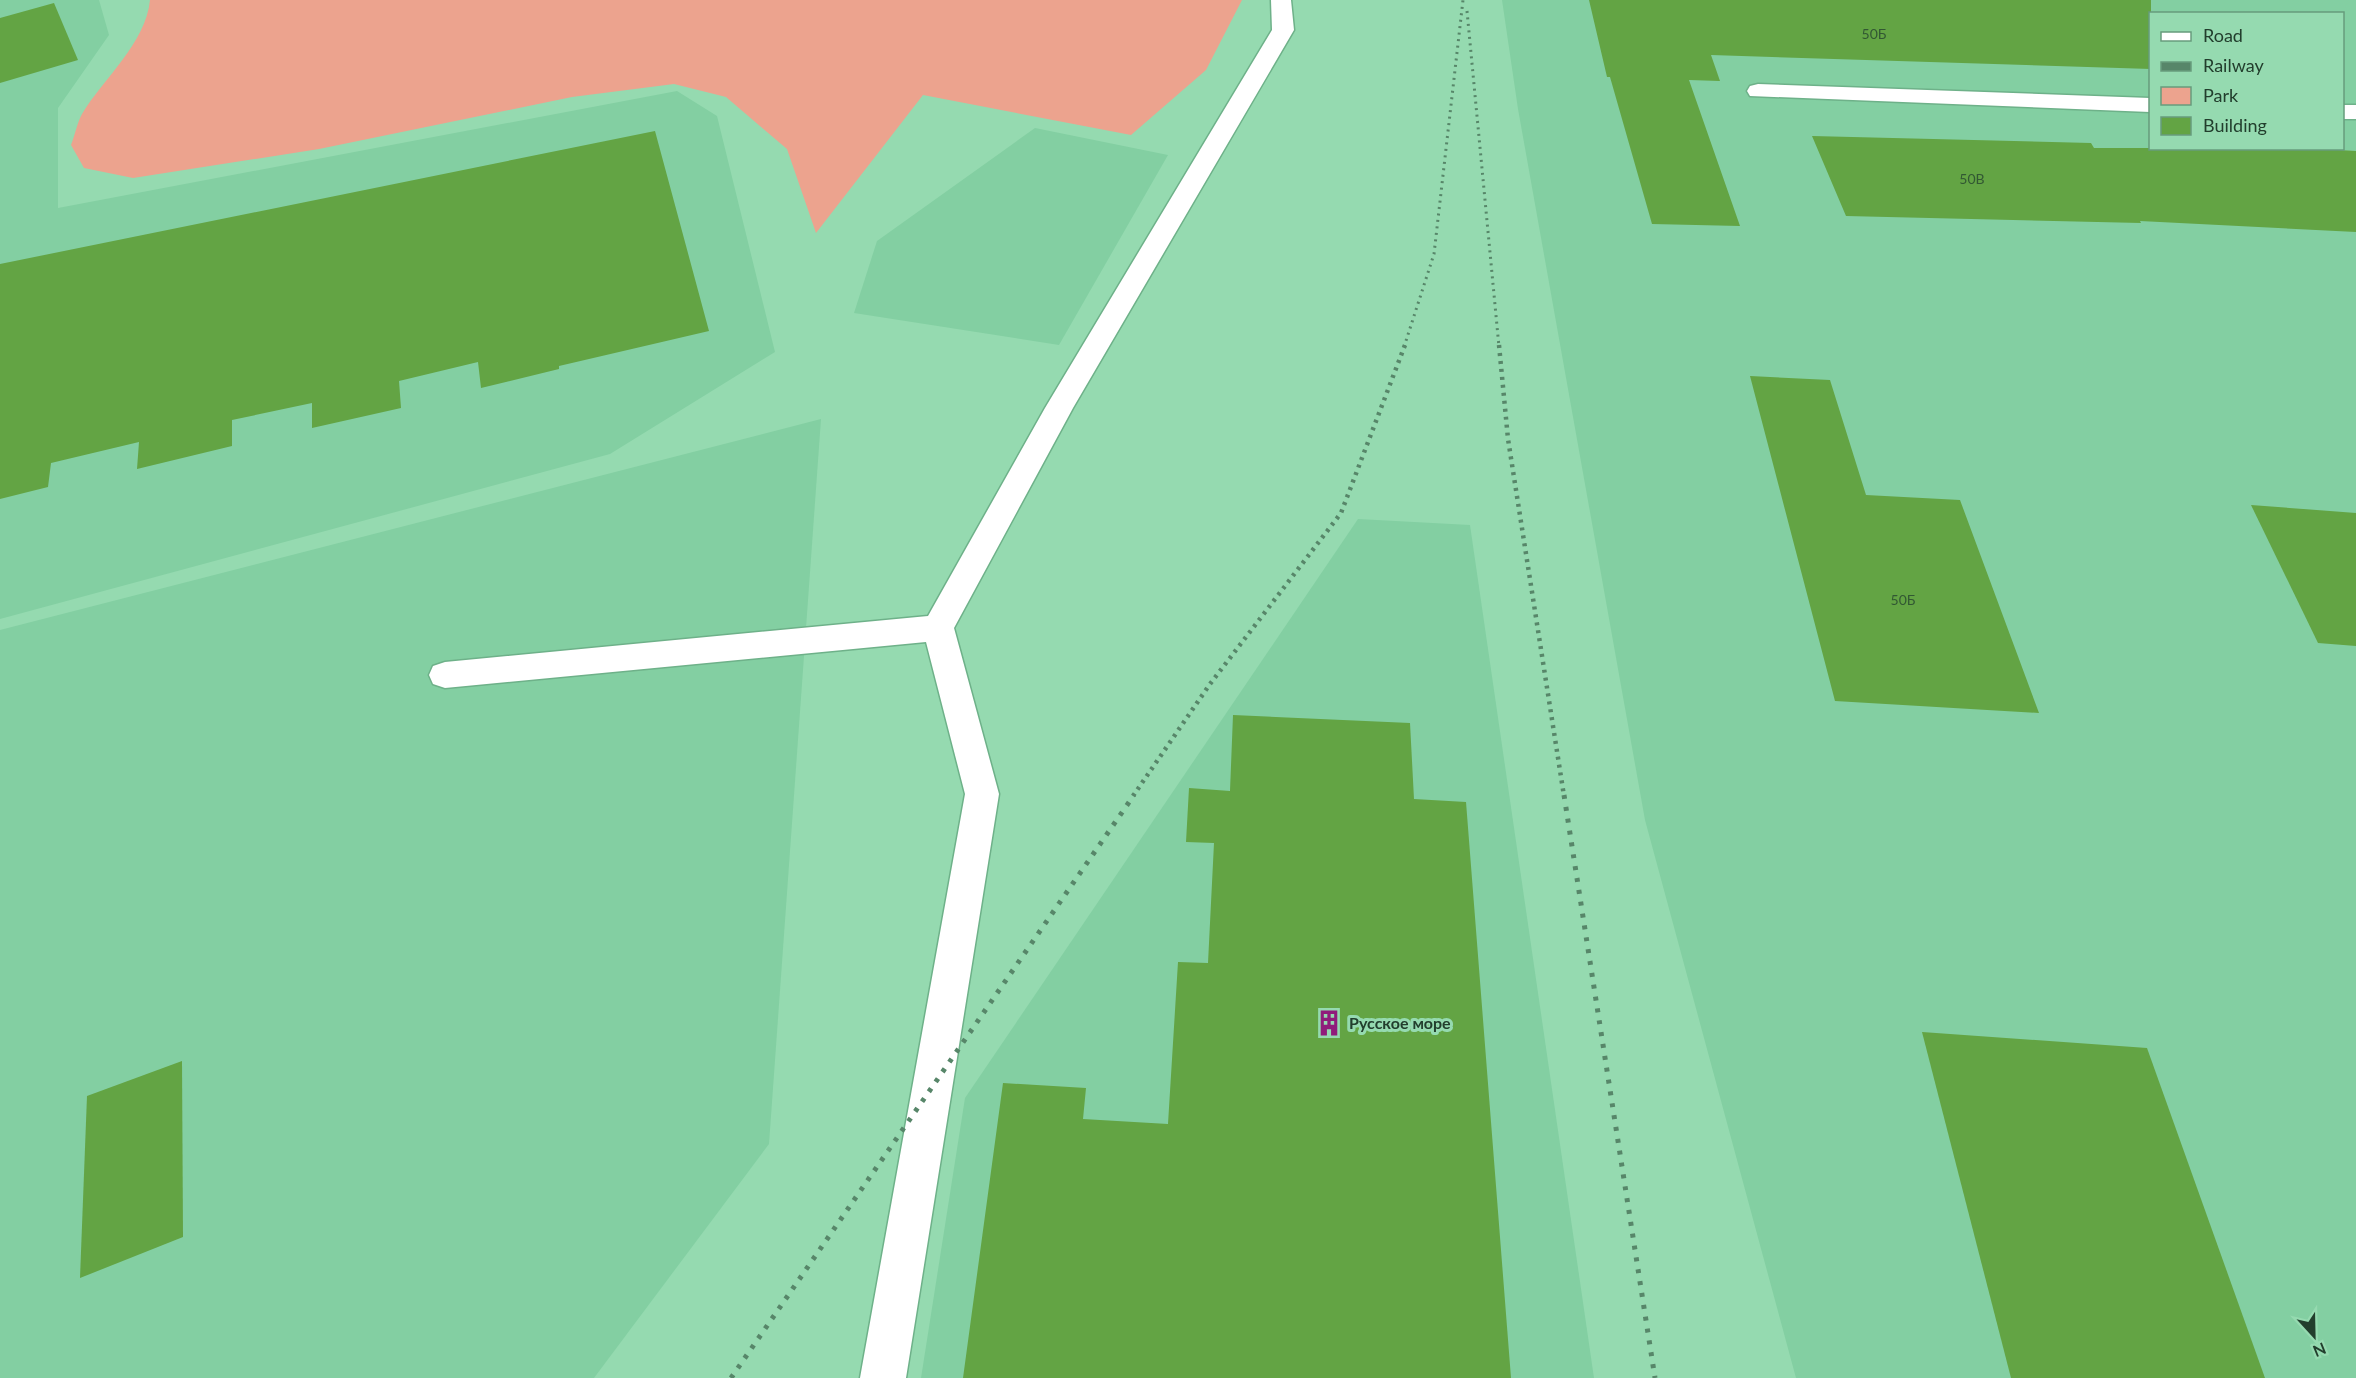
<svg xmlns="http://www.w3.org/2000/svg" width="2356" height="1378" font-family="Lato,sans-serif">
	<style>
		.built { fill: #83cfa2; fill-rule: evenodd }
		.green { fill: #eca38e }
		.building { fill: #63a444 }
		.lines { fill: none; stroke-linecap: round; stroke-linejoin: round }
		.minor-casing { stroke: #6eb189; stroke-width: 3 }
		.minor { fill: #fff; fill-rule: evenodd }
		.rail-far2 { stroke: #578669; stroke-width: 3; stroke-dasharray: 2 4.5; stroke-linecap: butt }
		.rail-far1 { stroke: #578669; stroke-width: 4.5; stroke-dasharray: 3 5; stroke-linecap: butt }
		.rail { stroke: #578669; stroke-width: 5; stroke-dasharray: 4 8; stroke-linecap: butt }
		.labels { text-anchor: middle; stroke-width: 6; stroke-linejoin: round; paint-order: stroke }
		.number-label { font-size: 14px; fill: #325833 }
		.poi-label { font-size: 16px; font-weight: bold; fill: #223e2d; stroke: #95dab0; text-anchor: start }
	</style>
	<rect width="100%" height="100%" fill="#95dab0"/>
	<g class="built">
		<polygon points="0,0 99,0 109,35 58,108 58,208 677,91 717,116 775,352 610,454 0,619"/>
		<path d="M1502,0h854v1378h-560l-151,-558 -127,-711zM2150,14h192v134h-192z"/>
		<polygon points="1035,128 1168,155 1059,345 854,313 877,241"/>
		<polygon points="821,419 769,1144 594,1378 0,1378 0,630"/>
		<polygon points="1358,519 1470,525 1594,1378 921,1378 965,1098"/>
	</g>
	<path class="green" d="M150,0h1092l-36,70 -75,65 -208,-40 -107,138 -29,-84 -61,-52 -52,-13 -102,13 -253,52 -186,29 -49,-10 -13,-23c4,-10 6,-22 11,-31 21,-35 64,-71 68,-114z"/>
	<g class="building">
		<polygon points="1589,0 2151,0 2151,69 1711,55 1720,81 1689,80 1740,226 1652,224 1610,77 1607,77"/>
		<polygon points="54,3 78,60 0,83 0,18"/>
		<polygon points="655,131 709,331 559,366 559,369 481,388 478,362 399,381 401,408 312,428 312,403 232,420 232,446 137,469 139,442 51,463 48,487 0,499 0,264"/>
		<polygon points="1812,136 2091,143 2094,148 2302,148 2356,151 2356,232 2140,221 2141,223 1846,216"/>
		<polygon points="1750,376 1830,380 1866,495 1960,500 2039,713 1835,701"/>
		<polygon points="2251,505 2356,513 2356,646 2318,643"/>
		<polygon points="1233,715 1410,723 1414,799 1466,802 1511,1378 963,1378 1003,1083 1086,1088 1083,1119 1168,1124 1178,962 1208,963 1214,843 1186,842 1189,788 1230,791"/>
		<polygon points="1922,1032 2147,1048 2265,1378 2011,1378"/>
		<polygon points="182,1061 183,1237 80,1278 87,1096"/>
	</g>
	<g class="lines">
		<g class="minor-casing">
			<g id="minor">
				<polygon points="1271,0 1291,0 1294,30 1073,408 954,628 999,794 906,1378 860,1378 965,794 926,642 445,688 433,684 429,675 433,666 445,662 928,616 1045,408 1272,30"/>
				<polygon points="1758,84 2150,98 2150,112 1750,96 1747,91 1750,86"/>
				<rect x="2342" y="105" width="14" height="14"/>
			</g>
		</g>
		<use href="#minor" class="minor"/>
		<g class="rail-far2">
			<polyline points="1467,11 1499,347"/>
			<polyline points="1404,347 1434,254 1463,0"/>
		</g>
		<g class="rail-far1">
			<polyline points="1499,345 1508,439 1564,796"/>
			<polyline points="1133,796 1210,684 1341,513 1405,345"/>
		</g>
		<g class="rail">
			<polyline points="1564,795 1655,1378"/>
			<polyline points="731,1378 1134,795"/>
		</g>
	</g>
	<defs>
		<g id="building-bare" transform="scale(2.07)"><path d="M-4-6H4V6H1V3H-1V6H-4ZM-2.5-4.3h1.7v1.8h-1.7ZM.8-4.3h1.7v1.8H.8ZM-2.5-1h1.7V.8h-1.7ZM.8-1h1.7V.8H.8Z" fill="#901c7b" stroke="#95dab0" stroke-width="2.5" paint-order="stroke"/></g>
	</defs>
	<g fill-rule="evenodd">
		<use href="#building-bare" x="1329" y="1023"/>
	</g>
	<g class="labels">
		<g class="number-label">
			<text x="1874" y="39">50Б</text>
			<text x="1972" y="184">50В</text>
			<text x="1903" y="605">50Б</text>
		</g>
		<g class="poi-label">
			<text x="1349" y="1029">Русское море</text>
		</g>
	</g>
	<rect x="2149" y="12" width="195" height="138" fill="#95dab0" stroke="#679c7c" stroke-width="1.5"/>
	<rect x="2161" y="32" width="30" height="9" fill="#ffffff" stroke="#679c7c" stroke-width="1.5"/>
	<text x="2203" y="42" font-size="18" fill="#223e2d">Road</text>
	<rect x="2161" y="62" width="30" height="9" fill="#578669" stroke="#679c7c" stroke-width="1.5"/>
	<text x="2203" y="72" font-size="18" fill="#223e2d">Railway</text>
	<rect x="2161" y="87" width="30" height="18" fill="#eca38e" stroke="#679c7c" stroke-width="1.5"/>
	<text x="2203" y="102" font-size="18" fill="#223e2d">Park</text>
	<rect x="2161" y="117" width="30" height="18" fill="#63a444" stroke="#679c7c" stroke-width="1.5"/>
	<text x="2203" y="132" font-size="18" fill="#223e2d">Building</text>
	<g transform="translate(2314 1336) rotate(158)" stroke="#95dab0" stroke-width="4.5" paint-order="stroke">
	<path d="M0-4.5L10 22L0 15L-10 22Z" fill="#223e2d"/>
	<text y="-9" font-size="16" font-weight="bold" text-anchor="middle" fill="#223e2d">N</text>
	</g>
</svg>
